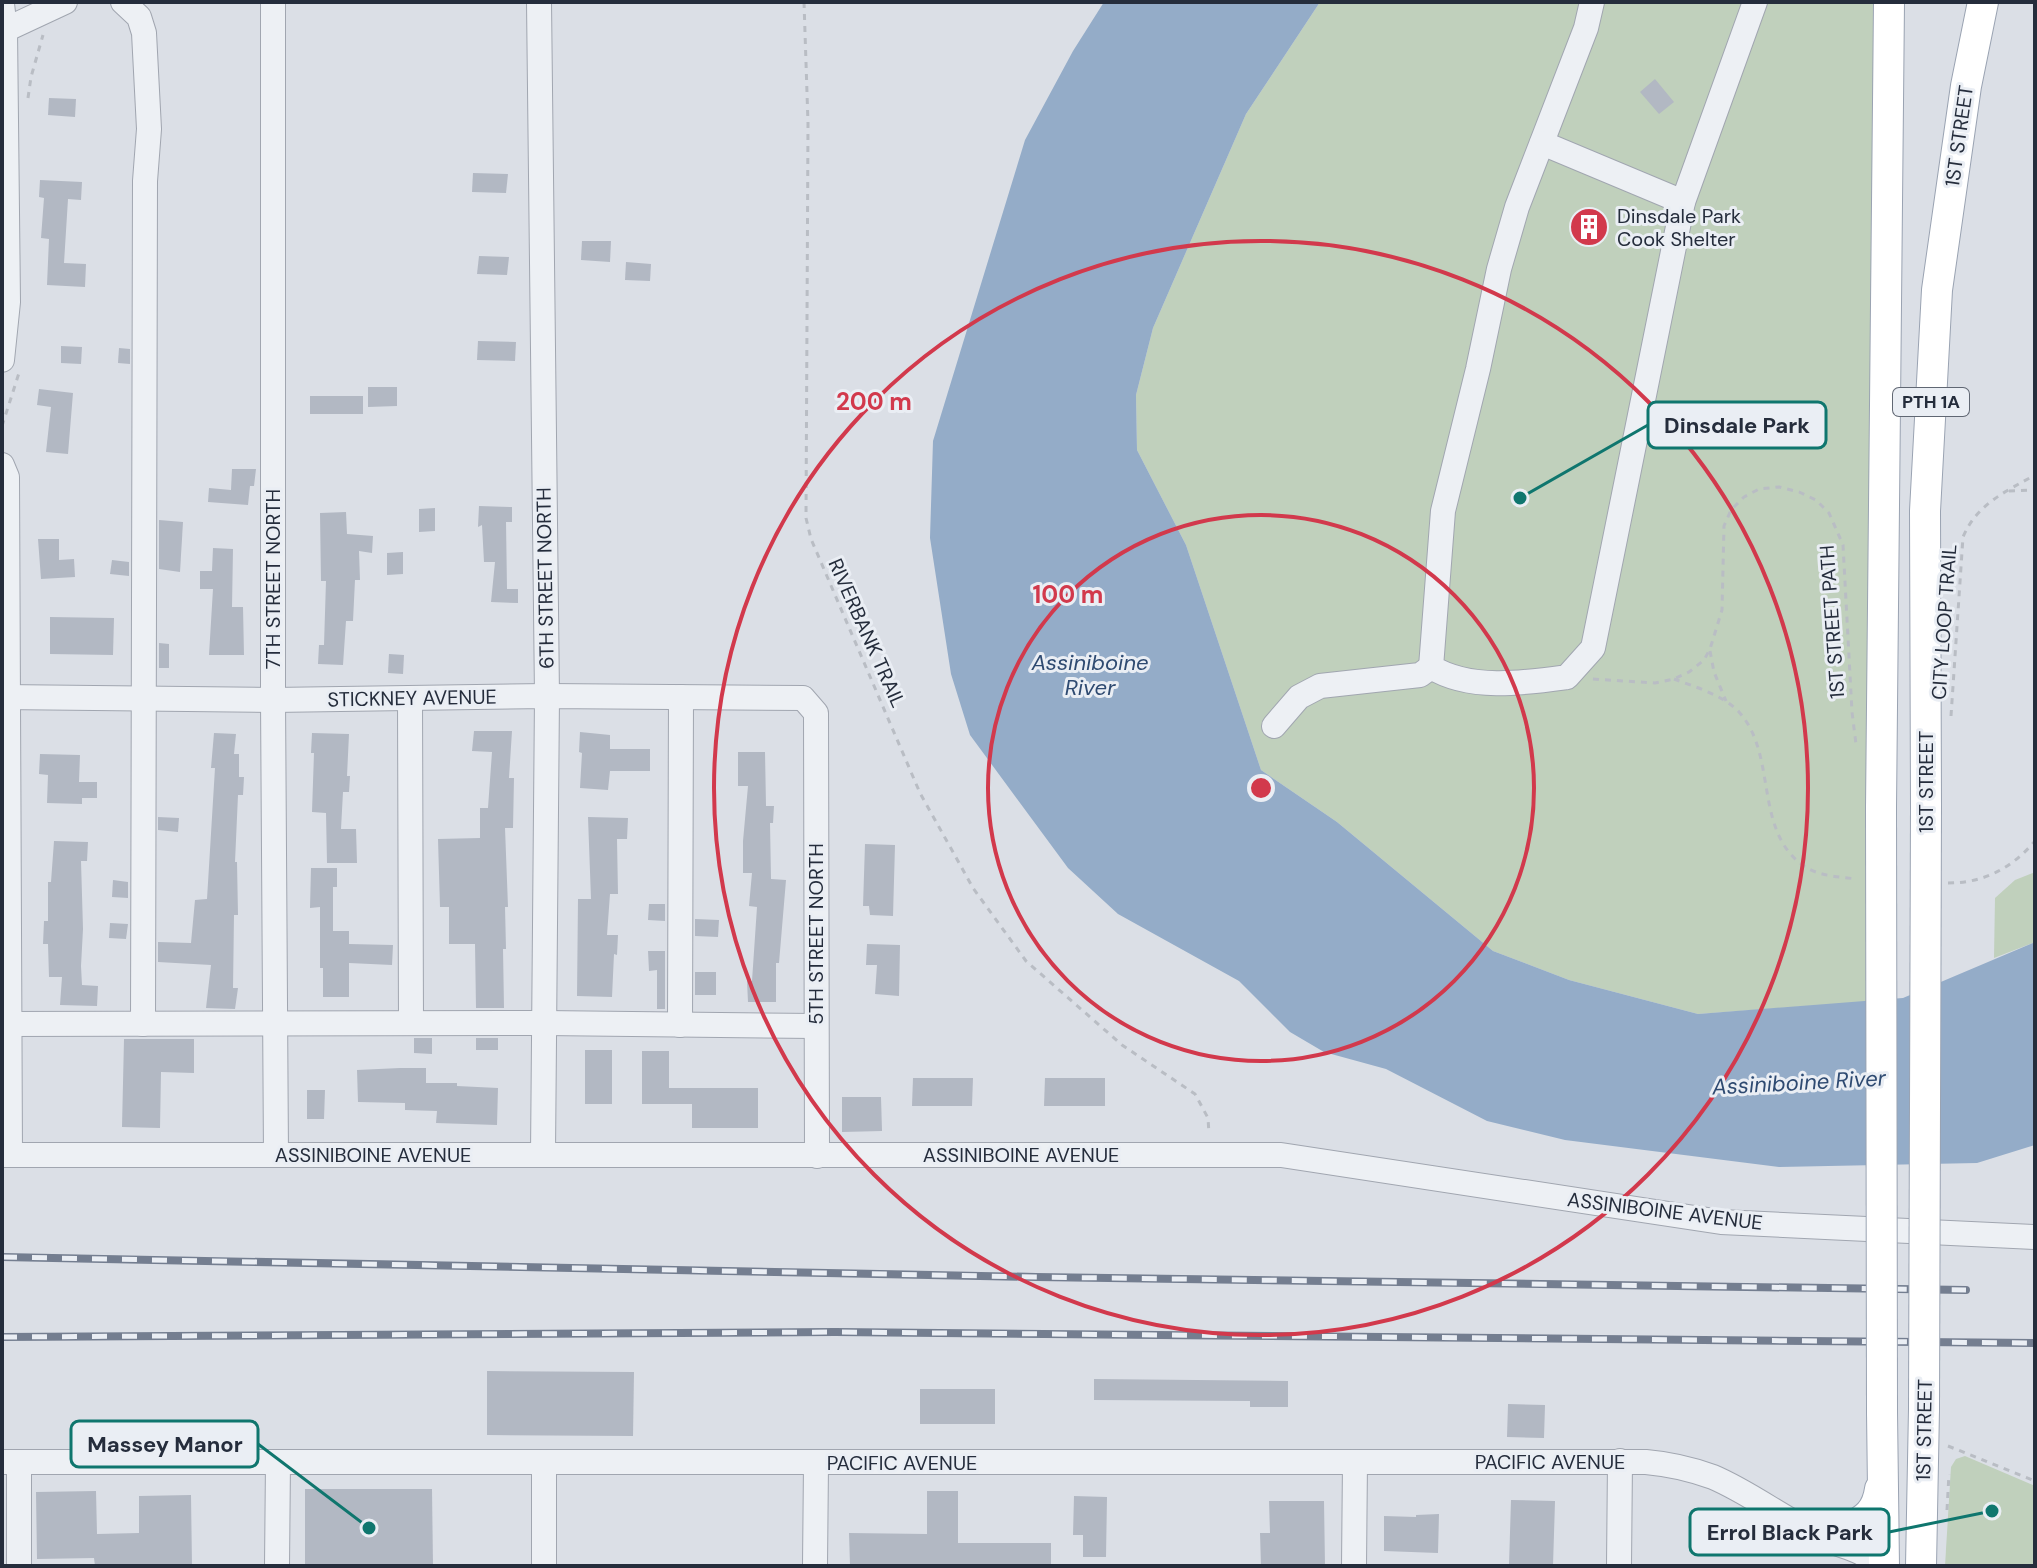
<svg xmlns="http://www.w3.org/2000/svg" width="2037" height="1568" font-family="'DM Sans',sans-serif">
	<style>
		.green { fill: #c0d0bc }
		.water { fill: #94acc8 }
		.building { fill: #b2b8c3 }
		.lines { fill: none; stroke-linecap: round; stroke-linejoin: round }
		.minor-casing { stroke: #a1a6b0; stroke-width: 26 }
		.major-casing { stroke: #9aa3b2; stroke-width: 32 }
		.path { stroke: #b9bdc4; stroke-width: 3; stroke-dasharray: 6 6; stroke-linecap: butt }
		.minor { stroke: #edf0f4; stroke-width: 24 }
		.major { stroke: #fff; stroke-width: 30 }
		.rail-casing { stroke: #747e90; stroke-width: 8 }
		.rail { stroke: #eaeef4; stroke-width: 5; stroke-dasharray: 15; stroke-linecap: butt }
		.major-bridge-casing { stroke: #9aa3b2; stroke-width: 32; stroke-linecap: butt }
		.major-bridge { stroke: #fff; stroke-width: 30 }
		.ring { fill: none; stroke: #d2394c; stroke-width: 4 }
		.labels { text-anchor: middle; stroke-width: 6; stroke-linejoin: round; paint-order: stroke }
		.shield { fill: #eaeef4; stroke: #606773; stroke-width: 2 }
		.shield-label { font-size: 18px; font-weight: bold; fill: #252d3c }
		.street-label { font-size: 20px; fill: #252d3c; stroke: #eaeef4 }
		.poi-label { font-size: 20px; fill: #252d3c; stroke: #eaeef4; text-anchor: start }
		.water-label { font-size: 22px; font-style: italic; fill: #2e4a71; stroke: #eaeef4 }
		.centre { fill: #d2394c; stroke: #eaeef4; stroke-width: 4 }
		.ring-label { font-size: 24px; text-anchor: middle; font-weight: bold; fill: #d2394c; stroke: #eaeef4; stroke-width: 6; stroke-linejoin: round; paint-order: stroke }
		.leader { fill: none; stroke: #0f766e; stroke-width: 3 }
		.callout-dot { fill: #0f766e; stroke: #eaeef4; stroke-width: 3 }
		.callout { fill: #eaeef4; stroke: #0f766e; stroke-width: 3 }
		.callout-label { font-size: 22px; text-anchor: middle; font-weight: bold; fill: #252d3c }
	</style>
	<rect width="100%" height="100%" fill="#dbdfe6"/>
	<g class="green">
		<polygon points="1320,2 1881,2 1876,1001 1698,1014 1569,980 1493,951 1337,822 1261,770 1186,545 1137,450 1136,395 1153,328 1246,114"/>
		<polygon points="2035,872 2035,942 1994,958 1995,898 2015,880"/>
		<polygon points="1965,1456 2035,1486 2035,1566 1945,1566 1951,1467 1956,1459"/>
	</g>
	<polygon class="water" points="1104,2 1320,2 1246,114 1153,328 1136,395 1137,450 1186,545 1261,770 1337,822 1493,951 1569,980 1698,1014 1903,998 2035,942 2035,1145 1977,1163 1779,1167 1565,1140 1487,1121 1386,1069 1324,1052 1290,1032 1239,981 1118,914 1068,868 970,735 951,674 930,538 933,441 1025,140 1073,51"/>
	<g class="building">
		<polygon points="1655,79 1674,102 1659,114 1640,92"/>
		<polygon points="49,98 76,99 75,117 48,115"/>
		<polygon points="473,173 508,174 506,193 472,192"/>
		<polygon points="40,180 82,182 81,200 68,199 64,263 86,264 85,287 47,285 49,239 41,238 44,198 39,197"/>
		<circle cx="1589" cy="227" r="14"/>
		<polygon points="582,241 611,241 610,262 581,260"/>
		<polygon points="479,256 509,257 507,275 477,274"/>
		<polygon points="626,262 651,264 650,281 625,280"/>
		<polygon points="478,341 516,342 515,361 477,360"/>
		<polygon points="61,346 82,347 81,364 61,363"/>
		<polygon points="119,348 130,349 130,364 118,363"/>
		<polygon points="368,387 397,387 397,406 368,407"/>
		<polygon points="39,389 73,393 68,454 46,452 51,407 37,405"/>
		<rect x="310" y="396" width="53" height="18"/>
		<polygon points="232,469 256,469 254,486 250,486 248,505 208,502 209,488 231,490"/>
		<polygon points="479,506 512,507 512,522 506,522 507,589 518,589 518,603 491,602 495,562 484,562 482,525 478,527"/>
		<polygon points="435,508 435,531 419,532 419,509"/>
		<polygon points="346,512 347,534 373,536 372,553 359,551 360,580 355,580 353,621 346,621 343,665 318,664 319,645 324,645 326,581 321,581 320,513"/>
		<polygon points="159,520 183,522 180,572 159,569"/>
		<polygon points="38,539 59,539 59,560 74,559 75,577 41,579"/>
		<polygon points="213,548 233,549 232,607 243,607 244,655 209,655 213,589 200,589 200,571 212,571"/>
		<polygon points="403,552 403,574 387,575 387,553"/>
		<polygon points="112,560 129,562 129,576 110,574"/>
		<polygon points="50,617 114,618 113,655 50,654"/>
		<polygon points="159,643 169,644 169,668 159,668"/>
		<polygon points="389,654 404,655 403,674 388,673"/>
		<polygon points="474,731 512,731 509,778 514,778 513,828 505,828 508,907 505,907 506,949 503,949 504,1008 476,1008 475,944 449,944 449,907 440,907 438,839 480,838 480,808 488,808 492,752 472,751"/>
		<polygon points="580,732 610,735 610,749 650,749 650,771 610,771 608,790 580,788 582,753 579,752"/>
		<polygon points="214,733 236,734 234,754 239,754 239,777 244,777 243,795 238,795 235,862 237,862 238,915 234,915 233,988 238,988 235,1009 206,1008 211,965 158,962 158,942 191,943 195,900 207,899 215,768 211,768"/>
		<polygon points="312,733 349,734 347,776 350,776 349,792 343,792 341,829 356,829 357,863 327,863 326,813 312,812 314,753 311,753"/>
		<polygon points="738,752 765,752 766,806 774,806 773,823 770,823 771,879 786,880 779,963 776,963 776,1002 748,1002 747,981 752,981 757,907 749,906 752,873 743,873 743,841 748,786 738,786"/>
		<polygon points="40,754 80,755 79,782 97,782 97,798 82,798 82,804 47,803 48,775 39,774"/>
		<polygon points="158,817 179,818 178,832 158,830"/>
		<polygon points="588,817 628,818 627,839 617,839 618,894 610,894 607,935 618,935 617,955 614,954 612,997 577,996 578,899 591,899"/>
		<polygon points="54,841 88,842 87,861 81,861 83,929 81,966 82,985 98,986 97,1006 60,1005 62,977 49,977 48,944 43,944 44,921 48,921 48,882 51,882"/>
		<polygon points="865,844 895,845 893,916 870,915 869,906 863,906"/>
		<polygon points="311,868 337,868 337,887 333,887 333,931 349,931 349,944 393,945 392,965 349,963 349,997 323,997 323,968 320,968 320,907 310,908"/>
		<polygon points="113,880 128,882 128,898 112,897"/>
		<polygon points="649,904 665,904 665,921 648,920"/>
		<polygon points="695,919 719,920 718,937 695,936"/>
		<polygon points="110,923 128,924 126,939 109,938"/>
		<polygon points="867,944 900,945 899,996 875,994 877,965 866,965"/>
		<polygon points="648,951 665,951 665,1009 657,1009 657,970 649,971"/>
		<rect x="695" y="972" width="21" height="23"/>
		<polygon points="414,1038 432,1038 432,1054 414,1053"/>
		<rect x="476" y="1038" width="22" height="12"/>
		<polygon points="124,1039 194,1039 194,1073 161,1072 160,1128 122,1127"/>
		<rect x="585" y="1050" width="27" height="54"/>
		<polygon points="642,1051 669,1051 669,1088 758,1088 758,1128 692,1128 692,1104 642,1104"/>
		<polygon points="400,1068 426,1068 426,1083 457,1083 457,1086 498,1088 497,1125 436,1123 437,1111 405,1110 405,1103 358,1102 357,1070"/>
		<polygon points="913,1078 973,1078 972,1106 912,1106"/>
		<polygon points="1045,1078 1105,1078 1105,1106 1044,1106"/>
		<polygon points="307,1090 325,1090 324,1119 307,1119"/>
		<polygon points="842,1097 881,1097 882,1131 842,1132"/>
		<polygon points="487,1371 634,1372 633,1436 487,1435"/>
		<polygon points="1094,1379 1288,1381 1288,1407 1250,1407 1250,1401 1094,1400"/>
		<rect x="920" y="1389" width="75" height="35"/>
		<polygon points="1508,1404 1545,1405 1544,1438 1507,1437"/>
		<polygon points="305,1489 432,1489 433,1566 305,1566"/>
		<polygon points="96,1491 97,1534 139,1533 139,1496 191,1495 192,1566 95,1566 94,1558 37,1559 36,1492"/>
		<polygon points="927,1491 958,1491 958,1543 1051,1543 1051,1566 850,1565 849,1533 927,1534"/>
		<polygon points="1074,1496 1107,1497 1106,1557 1083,1557 1083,1535 1073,1535"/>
		<polygon points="1511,1500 1555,1501 1553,1566 1509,1566"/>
		<polygon points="1269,1501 1324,1501 1325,1566 1261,1566 1260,1533 1270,1533"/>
		<polygon points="1439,1514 1438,1553 1384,1551 1384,1516 1416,1517 1416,1515"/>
	</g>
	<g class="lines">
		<g class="minor-casing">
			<g id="minor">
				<polyline points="123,2 139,17 144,33 149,129 145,181 143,1024"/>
				<polyline points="273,2 273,700 276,1155"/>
				<polyline points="539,2 547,696 543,1154"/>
				<path d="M1592,2l-6,26 -69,179 -18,62 -21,100 -35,142 -12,156c39,24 93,16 136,10l26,-29 90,-446 72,-200"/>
				<polyline points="2,4 5,30 8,302 2,360"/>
				<polyline points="5,30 65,2"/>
				<polyline points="1542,143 1683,202"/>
				<polyline points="2,465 7,477 10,1155"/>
				<polyline points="2,697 273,700 547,696 803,698 816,713 817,1156"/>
				<polyline points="410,698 411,1023"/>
				<polyline points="1274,726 1299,697 1320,686 1420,675 1431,667"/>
				<polyline points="2,1024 544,1023 816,1026"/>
				<polyline points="680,1025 681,697"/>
				<polyline points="2,1155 1281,1155 1721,1222 2035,1237"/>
				<path d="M2,1462h1644c23,2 45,7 67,15 40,17 75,46 115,63 18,8 36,9 48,26"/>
				<polyline points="19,1462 19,1566"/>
				<polyline points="544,1462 544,1566"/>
				<polyline points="277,1566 278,1462"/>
				<polyline points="815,1566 816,1464"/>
				<polyline points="1354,1566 1355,1462"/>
				<polyline points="1619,1566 1620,1461"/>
			</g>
		</g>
		<g class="major-casing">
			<g id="major">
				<polyline points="1926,806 1925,511 1937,290 1966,86 1983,2"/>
				<polyline points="1881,808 1889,2"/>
				<polyline points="1882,1412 1884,1566"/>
				<path d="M1847,1528c20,-8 30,-18 33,-39"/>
				<polyline points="1921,1566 1924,1409"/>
			</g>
		</g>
		<g class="path">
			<polyline points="804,2 808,123 806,518 811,539 920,793 973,888 1026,961 1122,1045 1195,1094 1208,1118 1209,1134"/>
			<polyline points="28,98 31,77 43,35"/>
			<polyline points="2,426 19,373"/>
			<polyline points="2009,491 2035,490"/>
			<polyline points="1710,651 1714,672 1726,701"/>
			<polyline points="1593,679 1655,683 1674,679 1689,672 1704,660 1710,649 1722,610 1724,526 1731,510 1744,497 1759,489 1779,487 1799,492 1816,500 1829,513 1843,545 1852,712 1856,744"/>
			<path d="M1674,679c21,8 49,16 65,33 39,43 14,119 65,154 14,10 36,11 53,13"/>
			<path d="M1951,716l12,-179c14,-33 42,-45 72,-62"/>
			<path d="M1948,883c36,0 64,-15 87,-42"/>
			<polyline points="1948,1446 2035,1481"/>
			<polyline points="1947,1510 1949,1474"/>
		</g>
		<use href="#minor" class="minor"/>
		<use href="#major" class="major"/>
		<g class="rail-casing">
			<g id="rail">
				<polyline points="2,1257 1036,1277 1966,1290"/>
				<polyline points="2,1337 835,1332 2035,1343"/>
			</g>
		</g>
		<use href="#rail" class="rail"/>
		<g class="major-bridge-casing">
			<g id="major-bridge">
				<polyline points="1881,808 1882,1412"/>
				<polyline points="1924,1409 1926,806"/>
			</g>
		</g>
		<use href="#major-bridge" class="major-bridge"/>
	</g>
	<g class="ring">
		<circle cx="1261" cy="788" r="273"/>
		<circle cx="1261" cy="788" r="547"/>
	</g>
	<defs>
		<g id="building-disc" transform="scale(2)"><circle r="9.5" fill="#d2394c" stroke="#eaeef4"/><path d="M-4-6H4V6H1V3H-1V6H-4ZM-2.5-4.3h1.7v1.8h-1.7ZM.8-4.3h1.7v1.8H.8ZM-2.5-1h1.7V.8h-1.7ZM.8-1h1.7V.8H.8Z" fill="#fff"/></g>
	</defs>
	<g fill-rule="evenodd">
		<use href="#building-disc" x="1589" y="227"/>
	</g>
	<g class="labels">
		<rect class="shield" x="1893" y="388" width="76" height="28" rx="6"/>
		<g class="shield-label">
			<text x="1931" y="408">PTH 1A</text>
		</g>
		<g class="street-label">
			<text transform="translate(1959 136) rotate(-82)" y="7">1ST STREET</text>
			<text transform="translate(545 578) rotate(-91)" y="7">6TH STREET NORTH</text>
			<text transform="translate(273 579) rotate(-90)" y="7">7TH STREET NORTH</text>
			<text transform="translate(1832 622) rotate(-94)" y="7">1ST STREET PATH</text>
			<text transform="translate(1944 622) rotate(-86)" y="7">CITY LOOP TRAIL</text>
			<text transform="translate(867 633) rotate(66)" y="7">RIVERBANK TRAIL</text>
			<text transform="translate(412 698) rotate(-1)" y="7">STICKNEY AVENUE</text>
			<text transform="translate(1926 782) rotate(-90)" y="7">1ST STREET</text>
			<text transform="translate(816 934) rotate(-90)" y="7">5TH STREET NORTH</text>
			<text x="373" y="1162">ASSINIBOINE AVENUE</text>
			<text x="1021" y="1162">ASSINIBOINE AVENUE</text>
			<text transform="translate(1665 1211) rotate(7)" y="7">ASSINIBOINE AVENUE</text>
			<text transform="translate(1924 1430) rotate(-89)" y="7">1ST STREET</text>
			<text x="1550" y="1469">PACIFIC AVENUE</text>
			<text x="902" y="1470">PACIFIC AVENUE</text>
		</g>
		<g class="poi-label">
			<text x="1617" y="223">Dinsdale Park<tspan x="1617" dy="23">Cook Shelter</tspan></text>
		</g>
		<g class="water-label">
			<text x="1090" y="670">Assiniboine<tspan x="1090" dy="25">River</tspan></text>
			<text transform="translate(1799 1082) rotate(-3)" y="8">Assiniboine River</text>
		</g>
	</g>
	<circle cx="1261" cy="788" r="12" class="centre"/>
	<g class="ring-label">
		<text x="874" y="410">200 m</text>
		<text x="1068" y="603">100 m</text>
	</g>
	<path class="leader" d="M1520 498L1648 425M369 1528L258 1444M1992 1511L1889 1532"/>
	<g class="callout-dot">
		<circle cx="1520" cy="498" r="8"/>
		<circle cx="369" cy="1528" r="8"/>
		<circle cx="1992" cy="1511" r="8"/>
	</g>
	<g class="callout">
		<rect x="1648" y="402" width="178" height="46" rx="8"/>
		<rect x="71" y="1421" width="187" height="46" rx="8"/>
		<rect x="1690" y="1509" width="199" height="46" rx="8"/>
	</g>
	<g class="callout-label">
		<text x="1737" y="433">Dinsdale Park</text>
		<text x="165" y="1452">Massey Manor</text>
		<text x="1790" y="1540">Errol Black Park</text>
	</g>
	<rect width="2037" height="1568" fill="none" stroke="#252d3c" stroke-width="8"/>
</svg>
